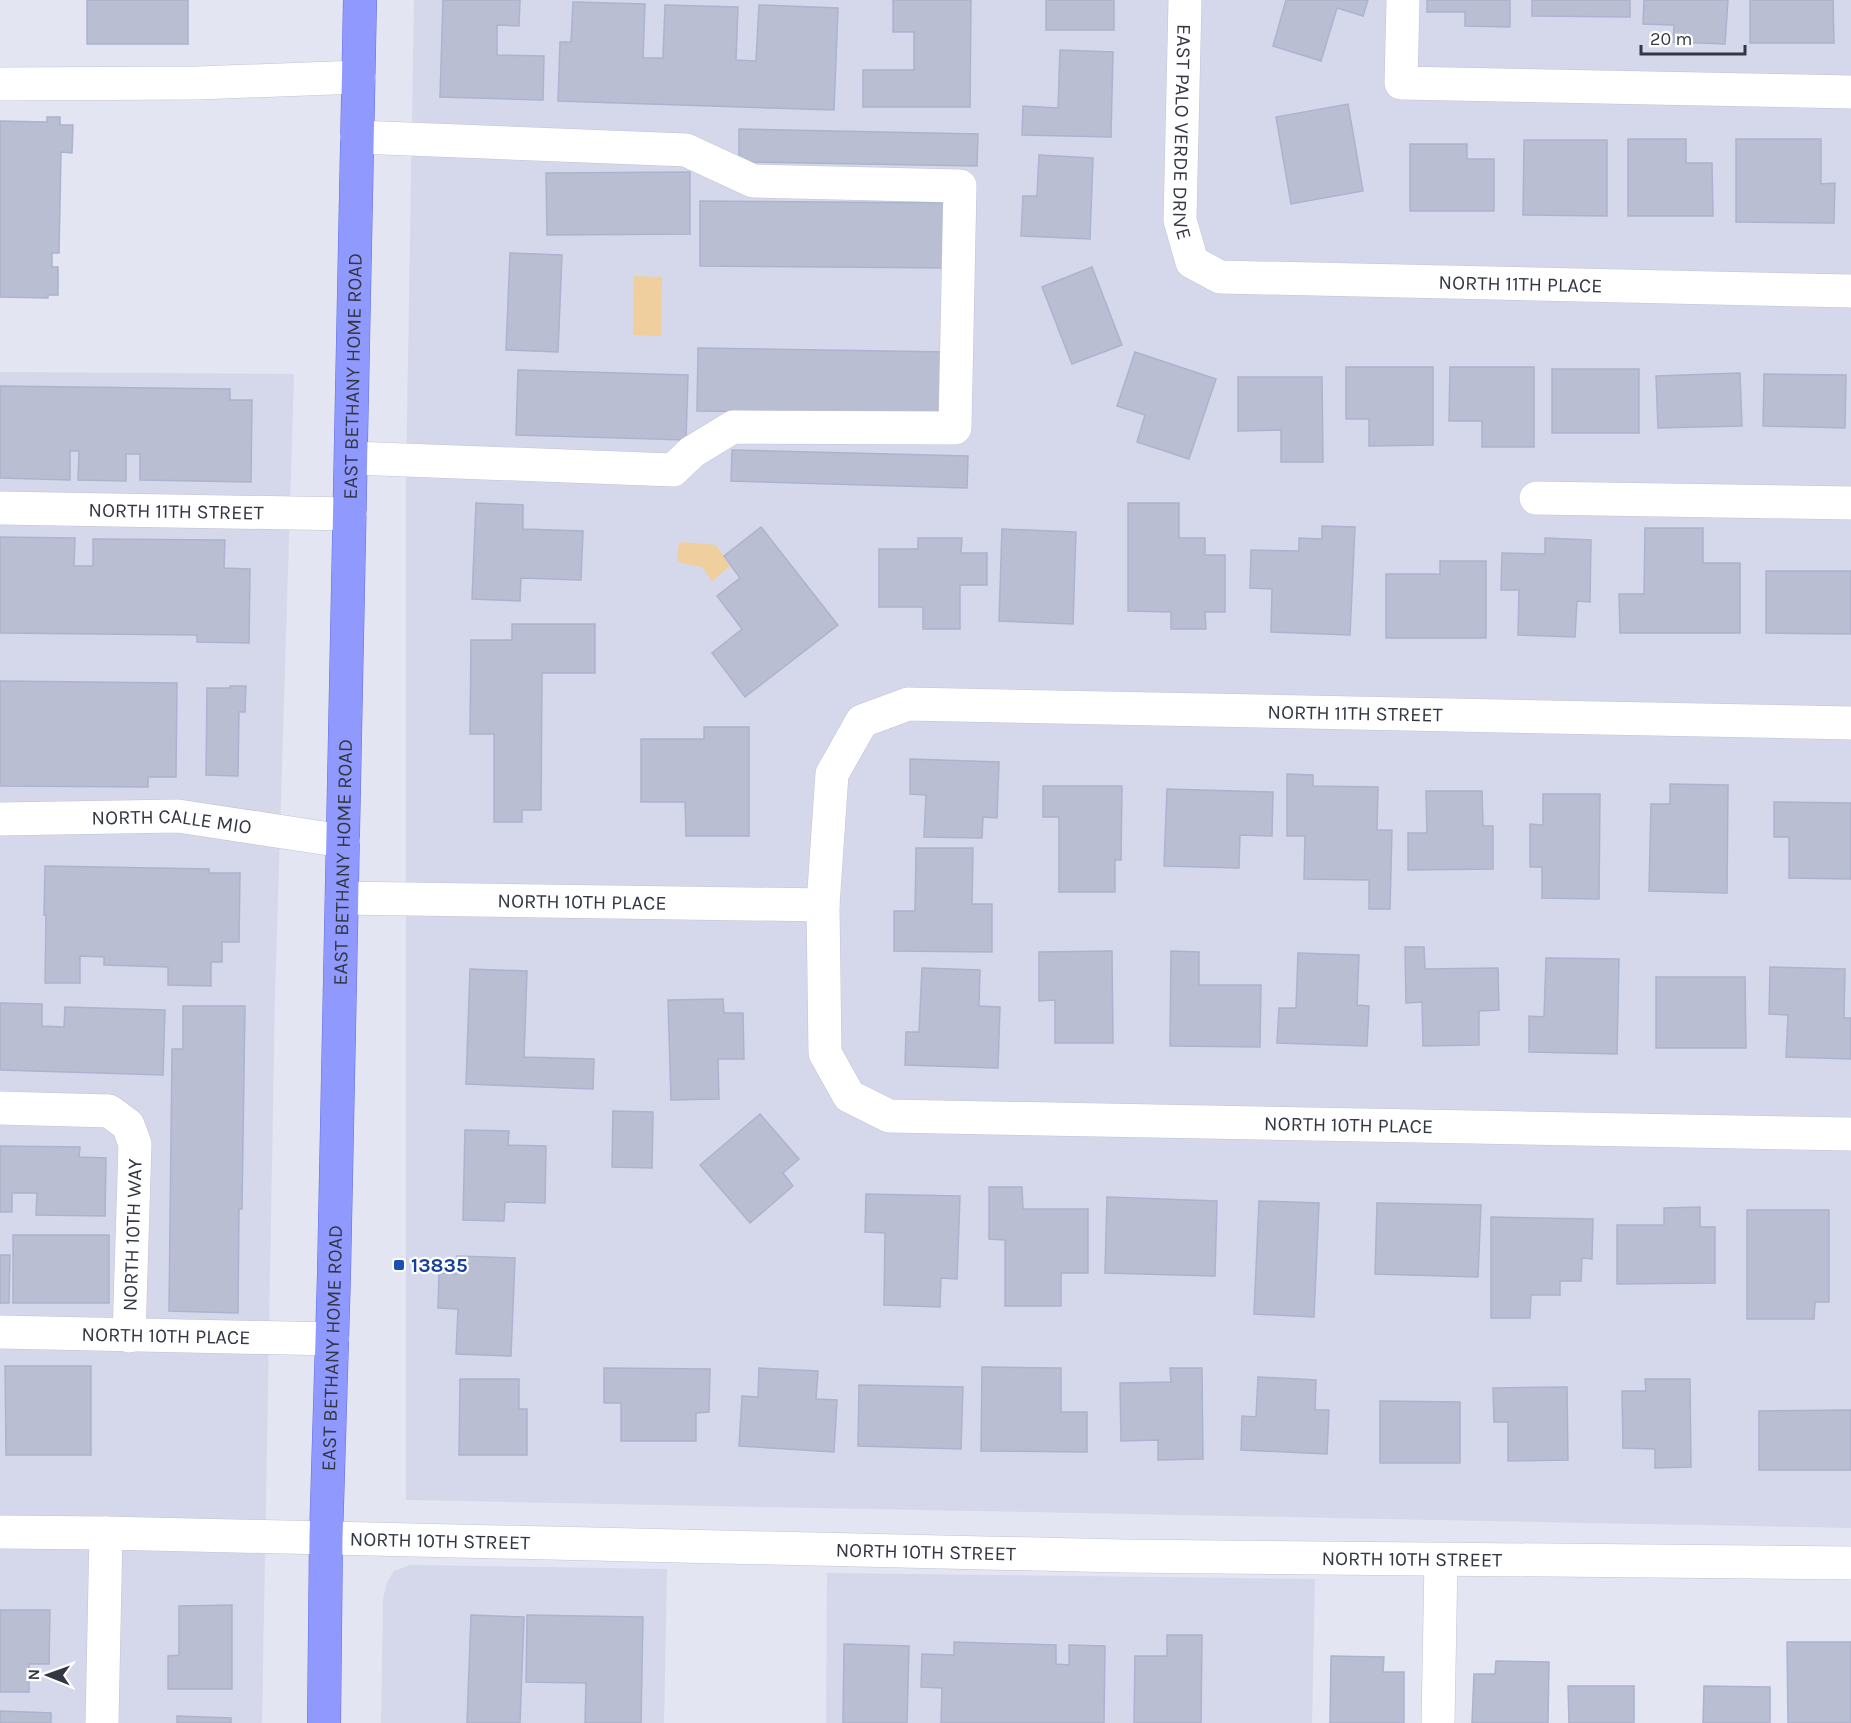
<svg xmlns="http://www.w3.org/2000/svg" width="1851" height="1723" font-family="Karla,sans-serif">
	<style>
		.residential { fill: #d5d8ea }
		.water { fill: #efcf9e }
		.building { fill: #b9bed3; stroke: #acb3ce; stroke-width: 1.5 }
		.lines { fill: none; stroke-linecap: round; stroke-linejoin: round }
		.minor-casing { stroke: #c0c3d8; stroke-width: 34 }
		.major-casing { stroke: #606ee2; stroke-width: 34 }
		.minor { stroke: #fff; stroke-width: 33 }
		.major { stroke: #909afe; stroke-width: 33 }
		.transit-dot { fill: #1a4fb4; stroke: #fff; stroke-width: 2 }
		.labels { text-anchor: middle; stroke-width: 4.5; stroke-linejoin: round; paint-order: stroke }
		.street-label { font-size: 20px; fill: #333743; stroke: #fff }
		.transit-label { font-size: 20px; font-weight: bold; fill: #164399; stroke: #fff; text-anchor: start }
	</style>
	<rect width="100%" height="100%" fill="#e3e5f2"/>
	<g class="residential">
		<polygon points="414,0 1851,0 1851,1528 406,1500 406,481"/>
		<polygon points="0,372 294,374 275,996 262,1723 0,1723"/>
		<polygon points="410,1565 667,1569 664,1723 381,1723 383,1599 387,1582 394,1571"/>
		<polygon points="827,1573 1315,1579 1312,1723 826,1723"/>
	</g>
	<g class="water">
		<polygon points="634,276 662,277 661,336 633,335"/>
		<polygon points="682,542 716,545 730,566 712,581 702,567 681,563 677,560 678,546"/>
	</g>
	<g class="building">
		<rect x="87" y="0" width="101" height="44"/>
		<polygon points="443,0 520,0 519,26 497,25 497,55 544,56 543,100 440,97"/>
		<polygon points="893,0 971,0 970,107 863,107 863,70 914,70 914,32 893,32"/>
		<rect x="1046" y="0" width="68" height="30"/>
		<polygon points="1286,0 1368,0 1363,16 1337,8 1321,61 1273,46"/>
		<polygon points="1427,0 1510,0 1510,27 1465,26 1465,12 1427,12"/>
		<polygon points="1532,0 1630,0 1630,17 1532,16"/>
		<polygon points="1644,0 1728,0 1725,44 1673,42 1674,25 1643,24"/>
		<polygon points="1750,0 1833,0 1834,43 1750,43"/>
		<polygon points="573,2 645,4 643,58 663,58 665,5 738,7 736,60 756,61 759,5 838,8 834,110 558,101 560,42 571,42"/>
		<polygon points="1060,50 1113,52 1111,137 1022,135 1023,106 1058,108"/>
		<polygon points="1348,104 1363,191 1291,204 1276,117"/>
		<polygon points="47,117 60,117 60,125 73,125 72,153 61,152 59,253 52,253 52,267 58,267 58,295 48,295 48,298 0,297 0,121 47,122"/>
		<polygon points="739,129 978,134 977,166 744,162 739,156"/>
		<polygon points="1628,139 1686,139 1686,163 1712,163 1713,216 1628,216"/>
		<polygon points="1736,139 1821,139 1821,184 1835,183 1834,223 1736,222"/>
		<polygon points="1524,140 1607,140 1607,216 1523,215"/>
		<polygon points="1410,144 1467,144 1467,159 1494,159 1494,211 1410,211"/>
		<polygon points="1039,155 1093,158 1090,239 1021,236 1023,196 1037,196"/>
		<polygon points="690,172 690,234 547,235 546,173"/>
		<polygon points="700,201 951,203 950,268 700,266"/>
		<polygon points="510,253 562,255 558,352 506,350"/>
		<polygon points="1092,267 1122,345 1072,364 1042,287"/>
		<polygon points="698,348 948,352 947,414 697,411"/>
		<polygon points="1135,352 1216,379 1189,459 1137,442 1145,415 1117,406"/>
		<polygon points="1346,367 1433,367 1433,445 1369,446 1369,419 1346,419"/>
		<polygon points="1450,367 1534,367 1534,447 1482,447 1482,421 1449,421"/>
		<rect x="1552" y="369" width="87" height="64"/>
		<polygon points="518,370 688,375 686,440 516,435"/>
		<polygon points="1740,373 1742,426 1658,428 1656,376"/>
		<polygon points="1764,374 1846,375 1845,428 1763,426"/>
		<polygon points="1238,377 1322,377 1323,462 1281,462 1281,430 1238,431"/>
		<polygon points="0,386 230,389 230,400 252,400 251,482 140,480 140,454 126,454 126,481 78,480 79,451 70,451 70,480 0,478"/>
		<polygon points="732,450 968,456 967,488 731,481"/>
		<polygon points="476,503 523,505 523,529 583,531 581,580 521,578 520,601 472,599"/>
		<polygon points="1128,503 1179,503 1179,538 1205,538 1205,555 1225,555 1225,612 1205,612 1206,629 1171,629 1171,612 1128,611"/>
		<polygon points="1322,526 1355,527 1350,635 1271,632 1272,589 1250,588 1251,550 1299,551 1299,538 1322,539"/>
		<polygon points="761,527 838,625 745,697 712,653 742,629 717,596 740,578 724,556"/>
		<polygon points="1645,528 1703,528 1703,563 1740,563 1740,633 1620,633 1619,594 1644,594"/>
		<polygon points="1002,529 1076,532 1073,624 999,621"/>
		<polygon points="0,537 75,538 74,566 93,566 93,539 225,540 224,568 250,569 249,643 197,642 197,635 0,633"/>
		<polygon points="918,538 962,538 961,553 987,553 987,585 960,585 960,629 923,629 923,607 879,607 879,549 918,549"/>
		<polygon points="1545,538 1591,540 1590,602 1577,601 1575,637 1518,635 1519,590 1501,590 1502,553 1545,554"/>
		<polygon points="1440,561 1486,561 1486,638 1386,638 1386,574 1440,574"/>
		<polygon points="1766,571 1851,571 1851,634 1766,633"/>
		<polygon points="512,624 595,624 595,673 542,673 541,810 522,810 522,822 494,822 494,734 470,734 471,640 512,640"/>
		<polygon points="0,681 177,683 176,777 148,777 148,787 0,786"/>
		<polygon points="230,686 246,686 245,712 239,712 238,776 206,775 207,688 230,688"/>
		<polygon points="704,727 749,727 749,836 686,836 685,802 641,802 641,739 704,739"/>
		<polygon points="910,759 999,762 997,818 983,817 982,838 924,837 926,795 910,794"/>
		<polygon points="1287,774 1313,775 1313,786 1378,787 1377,830 1392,830 1390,909 1369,909 1369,880 1304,879 1305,836 1287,836"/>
		<polygon points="1670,784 1728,785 1727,893 1649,891 1651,804 1670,804"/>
		<polygon points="1043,786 1122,786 1121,860 1115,860 1115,892 1059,892 1059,817 1043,817"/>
		<polygon points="1167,789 1273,792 1272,836 1240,835 1239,868 1164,866"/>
		<polygon points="1426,791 1482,791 1483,826 1493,826 1493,869 1408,870 1408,833 1427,833"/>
		<polygon points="1543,794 1600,794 1599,899 1542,898 1542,867 1530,867 1530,824 1543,825"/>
		<polygon points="1774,802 1851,803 1851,879 1789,878 1789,837 1774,837"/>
		<polygon points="916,848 973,848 972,904 992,904 992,952 894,951 894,911 915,911"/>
		<polygon points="45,866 209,869 209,873 240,873 239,942 222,942 222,962 211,962 211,986 168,985 168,967 104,965 104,957 80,956 80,983 45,983 46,915 44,915"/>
		<polygon points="1405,947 1424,947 1425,969 1498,968 1499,1010 1479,1011 1479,1045 1423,1046 1422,1002 1406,1003"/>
		<polygon points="1112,951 1113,1043 1055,1043 1055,1000 1039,1001 1039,952"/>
		<polygon points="1171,951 1199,952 1199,985 1261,985 1260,1047 1170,1046"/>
		<polygon points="1298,953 1359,955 1357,1005 1369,1006 1367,1046 1277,1043 1279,1008 1296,1008"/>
		<polygon points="1546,958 1619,959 1617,1054 1529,1052 1529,1016 1544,1017"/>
		<polygon points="1770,967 1845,969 1844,1018 1851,1018 1851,1059 1786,1057 1788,1015 1769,1014"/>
		<polygon points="922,968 980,970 979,1006 1000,1007 998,1068 905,1065 906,1032 919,1032"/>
		<polygon points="470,969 527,971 524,1057 594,1059 593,1089 466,1084"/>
		<polygon points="1656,977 1745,977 1746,1048 1656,1048"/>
		<polygon points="723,999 724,1013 743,1013 744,1059 718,1059 719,1099 671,1100 668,1000"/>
		<polygon points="0,1003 42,1004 42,1026 64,1027 65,1007 165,1010 163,1075 0,1070"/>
		<polygon points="183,1006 245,1006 242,1209 239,1209 238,1313 169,1311 172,1049 183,1049"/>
		<polygon points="613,1111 653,1112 652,1168 612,1167"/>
		<polygon points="760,1114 799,1159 783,1173 793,1186 750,1223 700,1165"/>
		<polygon points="465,1130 509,1131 508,1145 546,1146 545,1203 505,1202 504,1221 463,1220"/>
		<polygon points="0,1146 80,1147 79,1157 106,1158 105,1216 36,1215 37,1193 12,1193 12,1212 0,1212"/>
		<polygon points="989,1187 1022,1187 1023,1209 1088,1209 1088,1273 1061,1273 1061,1306 1005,1306 1005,1240 989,1239"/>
		<polygon points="866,1194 960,1196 957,1279 941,1278 940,1307 884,1305 885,1233 865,1232"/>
		<polygon points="1107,1197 1217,1201 1215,1276 1105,1273"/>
		<polygon points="1259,1201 1319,1203 1314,1317 1254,1314"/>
		<polygon points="1377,1203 1481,1205 1478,1277 1375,1274"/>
		<polygon points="1700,1207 1700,1227 1715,1227 1715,1283 1617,1284 1617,1225 1664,1225 1664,1208"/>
		<polygon points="1747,1210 1829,1210 1829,1302 1815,1302 1814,1319 1747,1319"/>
		<polygon points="1491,1217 1593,1219 1592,1259 1582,1258 1581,1281 1560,1281 1560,1295 1531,1295 1530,1318 1491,1318"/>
		<rect x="13" y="1235" width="96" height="68"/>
		<polygon points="0,1255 10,1255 9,1303 0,1303"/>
		<polygon points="457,1256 515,1258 511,1356 456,1354 458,1309 438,1308 439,1273 456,1274"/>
		<polygon points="5,1366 91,1366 91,1455 6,1455"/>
		<polygon points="982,1367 1061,1368 1061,1412 1087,1412 1087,1452 981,1451"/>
		<polygon points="604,1368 710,1369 709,1412 696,1413 696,1441 621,1441 621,1403 604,1403"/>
		<polygon points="759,1368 818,1371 816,1399 837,1400 834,1452 739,1446 742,1396 758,1397"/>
		<polygon points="1170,1368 1202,1368 1203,1459 1158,1460 1158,1440 1121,1441 1120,1383 1171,1382"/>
		<polygon points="1258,1377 1316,1380 1315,1410 1329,1410 1327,1454 1241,1450 1242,1416 1256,1417"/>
		<polygon points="460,1379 519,1379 519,1409 527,1409 527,1455 459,1455"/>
		<polygon points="1645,1379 1690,1379 1691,1467 1655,1468 1655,1449 1623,1448 1622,1391 1646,1391"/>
		<polygon points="859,1385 963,1387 961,1449 858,1446"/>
		<polygon points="1567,1387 1568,1460 1508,1461 1508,1422 1494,1422 1493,1388"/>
		<polygon points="1380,1401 1460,1402 1460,1463 1380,1463"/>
		<polygon points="1851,1410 1851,1470 1759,1470 1759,1411"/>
		<polygon points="232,1605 232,1689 168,1689 168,1656 179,1655 179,1606"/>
		<polygon points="0,1610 50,1610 49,1664 29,1664 29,1692 0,1692"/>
		<polygon points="471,1615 524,1617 520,1723 467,1723"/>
		<polygon points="527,1615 643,1617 641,1723 585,1723 586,1683 526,1682"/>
		<polygon points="1167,1635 1202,1635 1201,1723 1134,1723 1135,1656 1167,1656"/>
		<polygon points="954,1642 1056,1645 1056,1664 1069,1665 1069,1645 1105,1646 1104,1723 941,1723 942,1688 921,1687 922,1654 954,1655"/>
		<polygon points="1787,1642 1851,1642 1851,1723 1788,1723"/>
		<polygon points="844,1644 909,1646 907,1723 843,1723"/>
		<polygon points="1331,1656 1384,1657 1383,1672 1404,1672 1404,1723 1330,1723"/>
		<polygon points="1496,1661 1549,1662 1548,1723 1472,1723 1474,1674 1495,1674"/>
		<polygon points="1568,1686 1634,1686 1634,1723 1569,1723"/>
		<polygon points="1704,1686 1770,1687 1770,1723 1703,1723"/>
		<polygon points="0,1711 51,1713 51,1723 0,1723"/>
		<polygon points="177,1716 231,1718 231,1723 177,1723"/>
	</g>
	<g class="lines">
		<g class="minor-casing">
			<g id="minor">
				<path id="s1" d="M1185,0l-5,220 12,42 28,15 631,14"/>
				<polyline points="1403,0 1401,83 1851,92"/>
				<polyline points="0,84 198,83 359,77"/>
				<polyline points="352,458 673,470 692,452 733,427 955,428 960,186 753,181 686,150 357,137"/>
				<polyline points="1536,498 1851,503"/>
				<path id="s2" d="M0,508l350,6"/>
				<path id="s3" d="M1851,723l-943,-19 -46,17 -30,53 -9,131 2,148 24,43 40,20 962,18"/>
				<path id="s4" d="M0,819l178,-3 165,25"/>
				<path id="s5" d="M342,898l481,7"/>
				<polyline points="0,1108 109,1111 128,1125 135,1144 129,1336"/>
				<path id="s6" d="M0,1332l332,7"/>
				<path id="s7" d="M0,1532l106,1 1016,23 729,7"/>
				<polyline points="102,1723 106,1533"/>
				<polyline points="1438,1723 1441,1560"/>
			</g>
		</g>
		<g class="major-casing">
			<g id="major">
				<path id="s8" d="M324,1723l2,-185 8,-264 26,-1274"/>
			</g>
		</g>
		<use href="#minor" class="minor"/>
		<use href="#major" class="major"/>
	</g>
	<rect class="transit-dot" x="393" y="1259" width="12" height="12" rx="3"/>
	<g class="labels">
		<g class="street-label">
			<text dy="7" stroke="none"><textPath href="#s1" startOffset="132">EAST PALO VERDE DRIVE</textPath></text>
			<text dy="7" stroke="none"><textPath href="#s1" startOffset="596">NORTH 11TH PLACE</textPath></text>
			<text dy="7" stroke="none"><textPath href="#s8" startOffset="1347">EAST BETHANY HOME ROAD</textPath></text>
			<text dy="7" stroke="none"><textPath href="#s2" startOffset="176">NORTH 11TH STREET</textPath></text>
			<text transform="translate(1355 713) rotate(1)" y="7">NORTH 11TH STREET</text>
			<text dy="7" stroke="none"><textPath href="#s4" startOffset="172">NORTH CALLE MIO</textPath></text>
			<text dy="7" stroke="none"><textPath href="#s8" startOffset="861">EAST BETHANY HOME ROAD</textPath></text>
			<text dy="7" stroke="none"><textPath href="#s5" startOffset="240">NORTH 10TH PLACE</textPath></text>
			<text dy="7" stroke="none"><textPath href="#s3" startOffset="1886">NORTH 10TH PLACE</textPath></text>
			<text transform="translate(132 1235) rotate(-88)" y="7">NORTH 10TH WAY</text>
			<text dy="7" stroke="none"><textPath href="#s6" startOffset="166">NORTH 10TH PLACE</textPath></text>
			<text dy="7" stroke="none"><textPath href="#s8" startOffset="375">EAST BETHANY HOME ROAD</textPath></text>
			<text dy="7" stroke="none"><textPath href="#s7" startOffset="440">NORTH 10TH STREET</textPath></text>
			<text dy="7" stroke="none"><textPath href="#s7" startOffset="926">NORTH 10TH STREET</textPath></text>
			<text dy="7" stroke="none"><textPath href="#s7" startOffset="1412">NORTH 10TH STREET</textPath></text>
		</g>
		<g class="transit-label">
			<text x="411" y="1272">13835</text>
		</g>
	</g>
	<g transform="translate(48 1675) rotate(271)" stroke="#ffffff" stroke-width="4.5" paint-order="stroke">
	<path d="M0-4.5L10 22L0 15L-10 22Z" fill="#333743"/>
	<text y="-9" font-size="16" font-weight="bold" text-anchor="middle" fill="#333743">N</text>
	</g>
	<path d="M1641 45v9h104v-9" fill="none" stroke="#333743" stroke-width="3"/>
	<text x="1650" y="45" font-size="18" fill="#333743" stroke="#ffffff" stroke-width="4.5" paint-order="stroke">20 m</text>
</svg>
